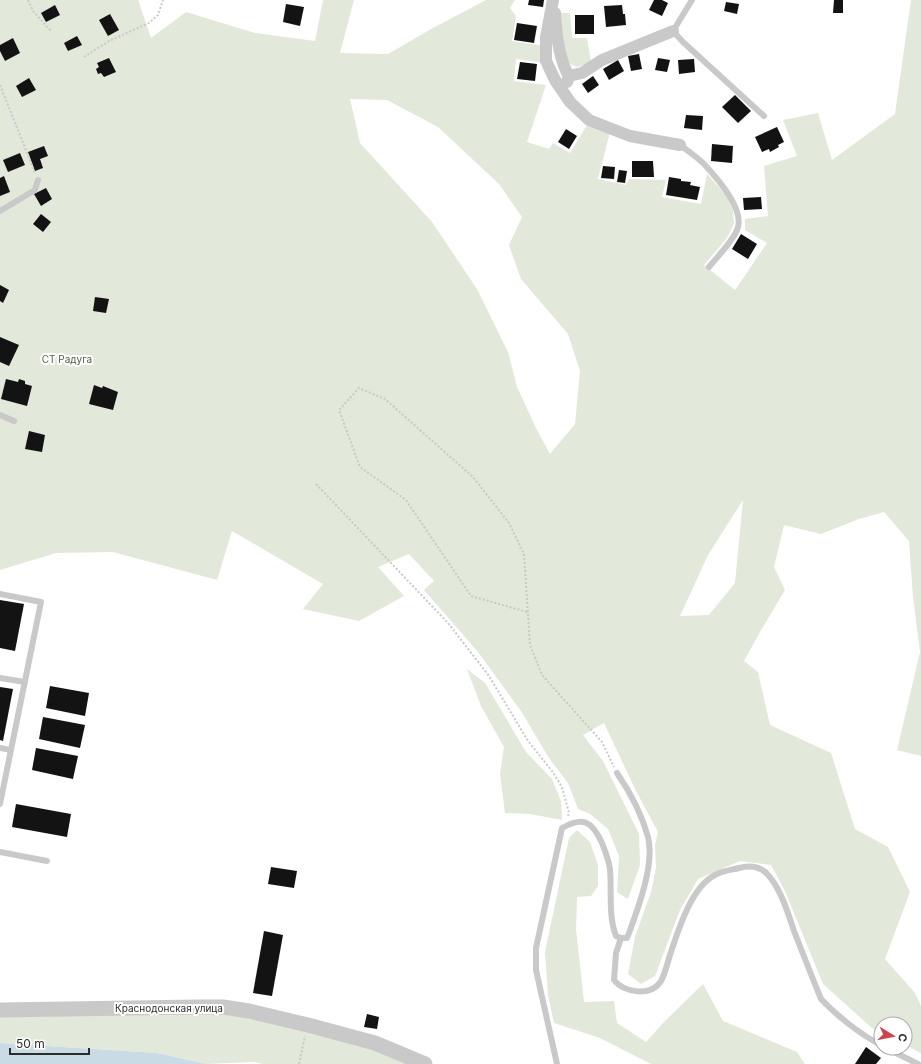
<svg xmlns="http://www.w3.org/2000/svg" width="921" height="1064" font-family="Inter,sans-serif">
	<style>
		.green { fill: #e2e8da; fill-rule: evenodd }
		.water { fill: #c9dbe5 }
		.building { fill: #131313 }
		.lines { fill: none; stroke-linecap: round; stroke-linejoin: round }
		.path { stroke: #c9c9c9; stroke-width: 2; stroke-dasharray: 2 2; stroke-linecap: butt }
		.service { stroke: #c9c9c9; stroke-width: 6 }
		.minor { stroke: #c9c9c9; stroke-width: 12 }
		.tertiary { stroke: #c9c9c9; stroke-width: 15 }
		.labels { text-anchor: middle; stroke-width: 4; stroke-linejoin: round; paint-order: stroke }
		.park-label { font-size: 10px; fill: #50613f; stroke: #fff }
		.street-label { font-size: 10px; fill: #2c2c2c; stroke: #fff }
	</style>
	<rect width="100%" height="100%" fill="#fff"/>
	<g class="green">
		<path d="M0,0h138l13,38 35,-26 69,21 60,8 8,-41h31l-14,53 48,1 45,-26 53,-28h29l-5,8 6,8 -4,25 32,5v17l-28,-4 -2,22 32,4 -19,57 22,7 4,-6 17,10 17,-28 23,7 -12,47 28,6 3,-6 37,1 -4,17 39,7 6,-30 20,22 6,14 1,14 -7,14 -23,27 31,25 32,-47 -22,-13v-11l23,-3 -4,-50 33,-10 -14,-36 35,-7 14,47 63,-46 16,-114h10v756l-24,-6 23,-98 -7,-55 -4,-56 -25,-29 -25,7 -38,15 -37,-9 -10,42 11,23 -25,42 -16,29 14,11 12,53 61,28 24,76 33,18 22,45 -25,67 30,34 6,13v47l-16,-8v-21h-24v9l-9,-5 -49,-44 -38,-93 -14,-26 -31,-4 -42,18 -18,31 -25,66 -14,8 -13,-10 7,-37 16,-45 5,-24 -1,-23 3,-13 -22,-41 -32,-68 -21,12 20,26 36,73 1,31 -12,34 -11,-7 2,-36 -11,-27 -18,-15 -12,-5 -10,-26 -19,-25 -28,-47 -43,-59 -54,-62 10,-9 -25,-27 -31,13 26,29 -45,25 -56,-12 20,-25 -91,-53 -15,49 -104,-28 -57,1 -56,17zM350,99l37,1 51,27 61,57 23,33 -13,28 12,34 47,55 12,37 -5,53 -25,30 -14,-26 -19,-41 -9,-35 -31,-63 -45,-67 -72,-79zM743,500l-8,83 -26,32 -29,1 28,-61z"/>
		<polygon points="560,13 570,13 572,38 587,38 591,62 577,67 568,63 560,34"/>
		<polygon points="467,669 485,683 526,752 552,779 561,801 562,820 530,814 505,813 500,774 504,747 481,706"/>
		<polygon points="577,830 590,842 598,865 598,886 591,896 577,897 576,929 584,1002 614,1001 617,1023 646,1042 664,1022 703,984 723,1021 797,1052 805,1064 651,1064 600,1038 554,1023 548,995 545,952 569,838"/>
		<polygon points="219,1013 285,1024 372,1047 412,1064 263,1064 254,1062 206,1064 157,1053 0,1043 0,1017"/>
	</g>
	<polygon class="water" points="0,1043 157,1053 206,1064 0,1064"/>
	<g class="building">
		<polygon points="529,0 544,0 543,7 528,5"/>
		<polygon points="654,0 662,0 668,3 662,16 649,10"/>
		<polygon points="834,0 843,0 843,13 833,13"/>
		<polygon points="726,2 739,4 737,14 724,11"/>
		<polygon points="286,4 304,7 300,26 283,22"/>
		<polygon points="55,5 60,15 46,22 41,13"/>
		<polygon points="622,5 623,14 625,14 626,25 606,27 604,6"/>
		<polygon points="110,14 119,30 108,36 99,20"/>
		<rect x="575" y="15" width="19" height="19"/>
		<polygon points="517,23 537,26 534,43 514,40"/>
		<polygon points="77,36 82,45 68,51 64,43"/>
		<polygon points="13,38 20,53 5,61 0,51 0,45"/>
		<polygon points="639,54 642,69 631,71 628,56"/>
		<polygon points="109,58 116,72 104,77 101,73 98,74 96,69 99,67 97,63"/>
		<polygon points="658,58 670,60 667,72 655,70"/>
		<polygon points="694,59 695,72 679,74 678,60"/>
		<polygon points="618,60 624,71 609,80 603,69"/>
		<polygon points="520,62 537,64 535,81 517,79"/>
		<polygon points="593,76 599,85 588,93 582,84"/>
		<polygon points="29,78 36,90 22,97 16,86"/>
		<polygon points="735,95 751,111 738,123 722,107"/>
		<polygon points="686,115 703,116 702,130 684,128"/>
		<polygon points="777,127 784,142 778,145 779,147 770,152 769,149 762,152 755,137"/>
		<polygon points="566,129 577,136 569,149 558,142"/>
		<polygon points="712,144 733,146 732,163 711,161"/>
		<polygon points="44,146 48,156 40,159 43,168 35,171 28,152"/>
		<polygon points="20,153 25,165 8,172 3,160"/>
		<polygon points="632,161 653,161 654,177 632,177"/>
		<polygon points="603,166 615,167 614,179 601,178"/>
		<polygon points="619,170 627,171 625,183 617,182"/>
		<polygon points="4,176 10,192 0,196 0,178"/>
		<polygon points="669,177 681,179 681,181 691,182 690,185 700,187 697,200 666,195"/>
		<polygon points="46,188 52,199 41,206 34,194"/>
		<polygon points="761,197 762,209 744,210 743,198"/>
		<polygon points="41,214 51,222 43,232 33,224"/>
		<polygon points="741,234 757,244 748,259 732,249"/>
		<polygon points="0,285 9,290 3,303 0,301"/>
		<polygon points="95,297 109,299 106,313 93,311"/>
		<polygon points="0,337 19,345 9,366 0,362"/>
		<polygon points="6,379 18,382 19,379 25,381 25,384 32,386 27,406 1,399"/>
		<polygon points="94,385 102,388 103,386 118,392 113,410 89,404"/>
		<polygon points="29,431 45,435 42,452 25,449"/>
		<polygon points="0,600 24,604 15,651 0,648"/>
		<polygon points="50,686 89,693 85,716 46,708"/>
		<polygon points="0,687 13,689 3,741 0,740"/>
		<polygon points="43,717 85,725 80,748 39,739"/>
		<polygon points="36,748 78,756 73,779 32,770"/>
		<polygon points="16,804 71,814 67,837 12,827"/>
		<polygon points="271,867 297,871 294,888 268,884"/>
		<polygon points="264,931 283,935 272,996 253,993"/>
		<polygon points="367,1014 379,1017 377,1029 364,1027"/>
		<polygon points="866,1047 881,1058 876,1064 855,1064"/>
	</g>
	<g class="lines">
		<g class="path">
			<polyline points="28,0 33,11 51,31"/>
			<polyline points="84,57 109,41 149,23 158,15 163,0"/>
			<polyline points="0,85 35,173"/>
			<polyline points="316,484 448,623 489,676 528,741 552,771 562,787 569,813 568,816"/>
			<polyline points="527,612 471,596 406,500 360,467 339,410 359,388 385,399 473,477 509,523 524,554 530,645 542,675 602,742 614,767"/>
			<polyline points="299,1064 305,1036"/>
		</g>
		<g class="service">
			<polyline points="692,0 673,31 683,42 764,116"/>
			<path d="M680,145c8,6 17,12 24,19 13,14 42,46 33,66 -5,12 -19,26 -28,37"/>
			<polyline points="0,211 35,190 38,180"/>
			<polyline points="0,415 14,421"/>
			<polyline points="0,594 41,602 0,804"/>
			<polyline points="0,678 25,682"/>
			<polyline points="0,748 11,750"/>
			<polyline points="0,852 47,861"/>
			<path d="M621,938l-5,15 -2,27c10,13 37,17 47,1 4,-7 6,-17 9,-26 8,-24 21,-68 45,-80 7,-4 16,-5 24,-7 11,-3 22,-2 30,8 12,14 19,37 25,55 9,23 18,46 27,68 15,16 40,36 60,46"/>
			<polyline points="886,1048 918,1064"/>
			<path d="M557,1064l-21,-94v-22l26,-120c21,-12 30,-7 40,15 3,8 7,18 8,26 2,22 -2,46 6,67l5,2h6l2,-5c9,-25 26,-69 19,-96 -6,-22 -18,-45 -31,-64"/>
		</g>
		<g class="minor">
			<polyline points="553,0 546,37 546,61 555,80 570,102 589,120 630,136 680,145"/>
			<path d="M555,13c1,19 4,47 14,63l-2,6"/>
			<polyline points="569,76 582,73 602,60 673,31"/>
		</g>
		<polyline class="tertiary" points="0,1010 197,1007 223,1007 249,1011 308,1025 375,1043 425,1064"/>
	</g>
	<g class="labels">
		<g class="park-label">
			<text x="67" y="363">СТ Радуга</text>
		</g>
		<g class="street-label">
			<text x="169" y="1012">Краснодонская улица</text>
		</g>
	</g>
	<g transform="translate(893 1036) rotate(100)"><circle r="19" fill="#ffffff" stroke="#ababab"/>
	<path d="M0-3L7 15L0 10L-7 15Z" fill="#cd4350"/>
	<text y="-6" font-size="11" font-weight="bold" text-anchor="middle" fill="#2c2c2c">С</text>
	</g>
	<path d="M10 1048v6h79v-6" fill="none" stroke="#2c2c2c" stroke-width="2"/>
	<text x="16" y="1048" font-size="12" fill="#2c2c2c" stroke="#ffffff" stroke-width="3" paint-order="stroke">50 m</text>
</svg>
